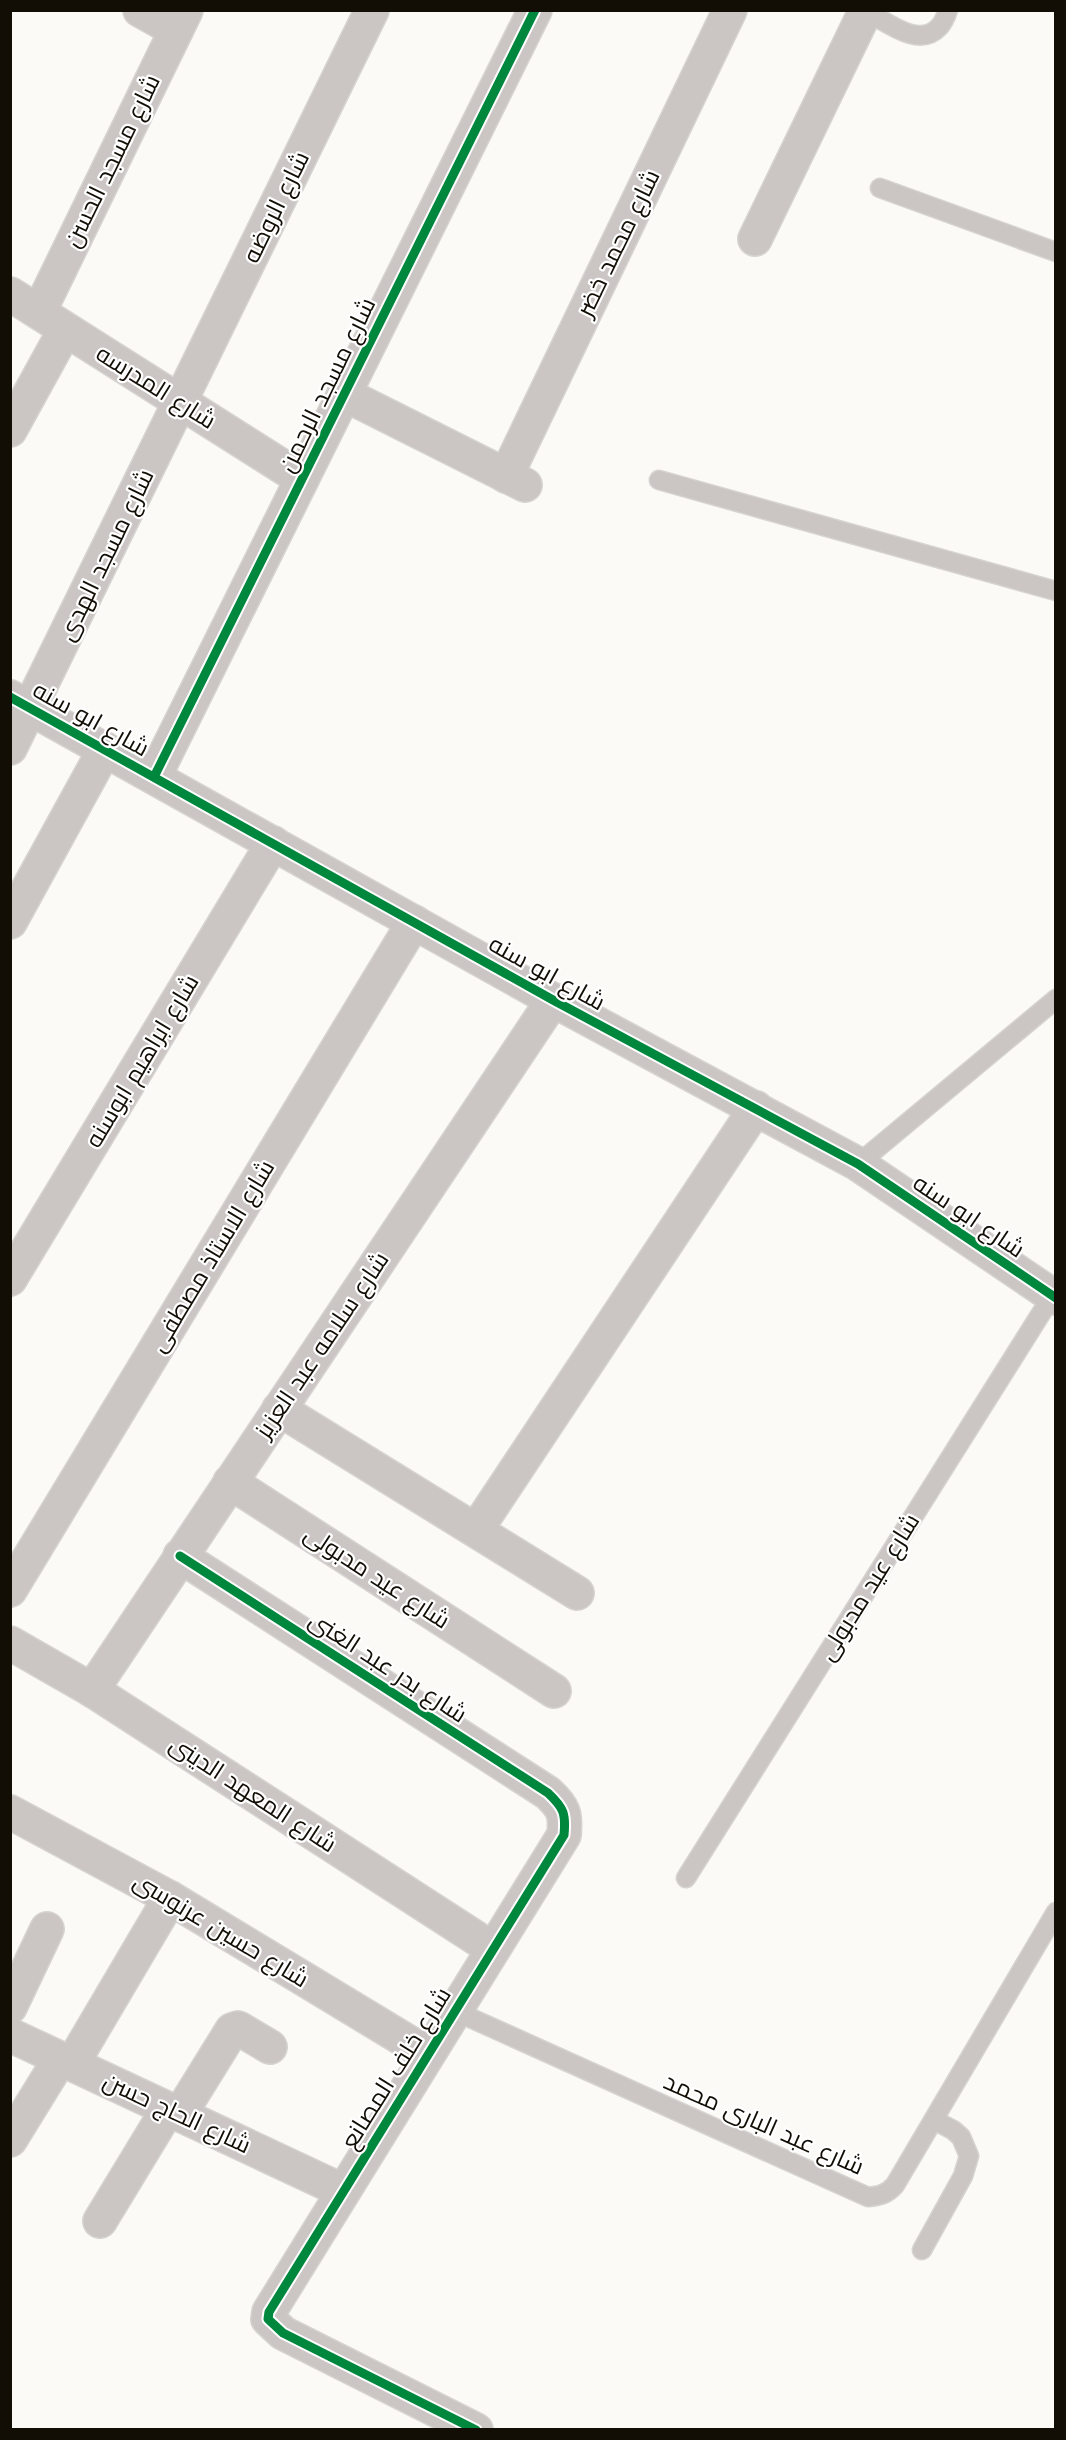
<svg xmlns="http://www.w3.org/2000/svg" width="1066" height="2440" font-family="Jost,Cairo,sans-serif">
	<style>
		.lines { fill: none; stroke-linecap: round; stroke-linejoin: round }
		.service-casing { stroke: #d6d4d1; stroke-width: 21 }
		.minor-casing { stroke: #d6d4d1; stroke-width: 36 }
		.service { stroke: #cbc5c4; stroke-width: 18 }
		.minor { stroke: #cbc5c4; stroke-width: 33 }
		.cycleway-casing { stroke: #fff; stroke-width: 13 }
		.cycleway { stroke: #00873e; stroke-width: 9 }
		.labels { text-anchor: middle; stroke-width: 4.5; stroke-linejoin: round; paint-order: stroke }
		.street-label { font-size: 24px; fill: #120e05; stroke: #fff }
	</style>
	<rect width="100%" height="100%" fill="#fcfaf7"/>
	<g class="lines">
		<g class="service-casing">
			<g id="service">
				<path d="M866,11c21,11 53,38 73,16 4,-4 7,-11 9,-17"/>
				<polyline points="880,188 1056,252"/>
				<polyline points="659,480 1056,591"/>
				<polyline points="858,1164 1056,999"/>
				<polyline points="686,1878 1052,1296"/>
				<path d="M455,2011l413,186c12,-1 19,-3 27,-12l161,-273"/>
				<polyline points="922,2250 963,2176 969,2156 961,2137 953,2130 934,2120"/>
			</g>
		</g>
		<g class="minor-casing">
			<g id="minor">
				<polyline points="140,10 176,30"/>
				<polyline points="755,239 866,10"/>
				<polyline points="10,294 302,479"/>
				<polyline points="39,312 186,10"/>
				<polyline points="344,394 525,485"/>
				<polyline points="10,430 65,330"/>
				<polyline points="506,476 730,10"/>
				<polyline points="10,697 553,1000 858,1164 1056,1298"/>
				<polyline points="10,748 372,10"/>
				<polyline points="154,777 535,10"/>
				<polyline points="10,922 105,749"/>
				<polyline points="10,1279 273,843"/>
				<polyline points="279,1409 577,1593"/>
				<polyline points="230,1482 554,1691"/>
				<polyline points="476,1530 756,1108"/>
				<path d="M180,1556l368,237c16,15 18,21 16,42l-295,477 -1,7 15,14 193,97"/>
				<polyline points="10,1590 414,922"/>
				<polyline points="10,1643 92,1690 493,1949"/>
				<polyline points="92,1690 553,1000"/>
				<polyline points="10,1812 170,1898 428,2054"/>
				<polyline points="10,2007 47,1929"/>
				<polyline points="10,2035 343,2191"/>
				<polyline points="72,2064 170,1898"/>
				<polyline points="180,2114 232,2030 238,2028 270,2047"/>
				<polyline points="10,2140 60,2059"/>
				<polyline points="100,2221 168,2109"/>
			</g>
		</g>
		<use href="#service" class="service"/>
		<use href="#minor" class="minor"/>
		<g class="cycleway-casing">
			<g id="cycleway">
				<polyline points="10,697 553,1000 858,1164 1056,1298"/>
				<polyline points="154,777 535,10"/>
				<path d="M180,1556l368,237c16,15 18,21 16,42l-295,477 -1,7 15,14 193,97"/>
			</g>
		</g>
		<use href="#cycleway" class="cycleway"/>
	</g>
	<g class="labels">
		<g class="street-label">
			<text transform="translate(112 161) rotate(-64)" y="8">شارع مسجد الحسن</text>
			<text transform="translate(276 207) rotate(-64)" y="8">شارع الروضه</text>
			<text transform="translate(618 243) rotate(-64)" y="8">شارع محمد خضر</text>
			<text transform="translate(327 385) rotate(-64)" y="8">شارع مسجد الرحمن</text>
			<text transform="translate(156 387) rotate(32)" y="8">شارع المدرسه</text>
			<text transform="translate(106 555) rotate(-64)" y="8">شارع مسجد الهدى</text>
			<text transform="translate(91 719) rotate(29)" y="8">شارع ابو سنه</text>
			<text transform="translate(547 973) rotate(29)" y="8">شارع ابو سنه</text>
			<text transform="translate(142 1061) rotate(-59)" y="8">شارع ابراهيم ابوسنه</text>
			<text transform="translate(969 1216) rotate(34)" y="8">شارع ابو سنه</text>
			<text transform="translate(212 1256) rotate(-59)" y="8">شارع الاستاذ مصطفى</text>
			<text transform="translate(322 1345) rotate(-56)" y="8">شارع سلامه عبد العزيز</text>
			<text transform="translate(377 1577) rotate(33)" y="8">شارع عيد مدبولى</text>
			<text transform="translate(869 1587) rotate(-58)" y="8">شارع عيد مدبولى</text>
			<text transform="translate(388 1667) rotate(33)" y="8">شارع بدر عبد الغنى</text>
			<text transform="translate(253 1794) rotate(33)" y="8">شارع المعهد الدينى</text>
			<text transform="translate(221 1930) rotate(31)" y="8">شارع حسين عرنوسى</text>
			<text transform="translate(396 2068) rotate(-58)" y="8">شارع خلف المصانع</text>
			<text transform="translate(177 2113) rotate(25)" y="8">شارع الحاج حسن</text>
			<text transform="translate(764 2124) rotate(24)" y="8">شارع عبد البارى محمد</text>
		</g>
	</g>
	<rect width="1066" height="2440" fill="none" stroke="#120e05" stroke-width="24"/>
</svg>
